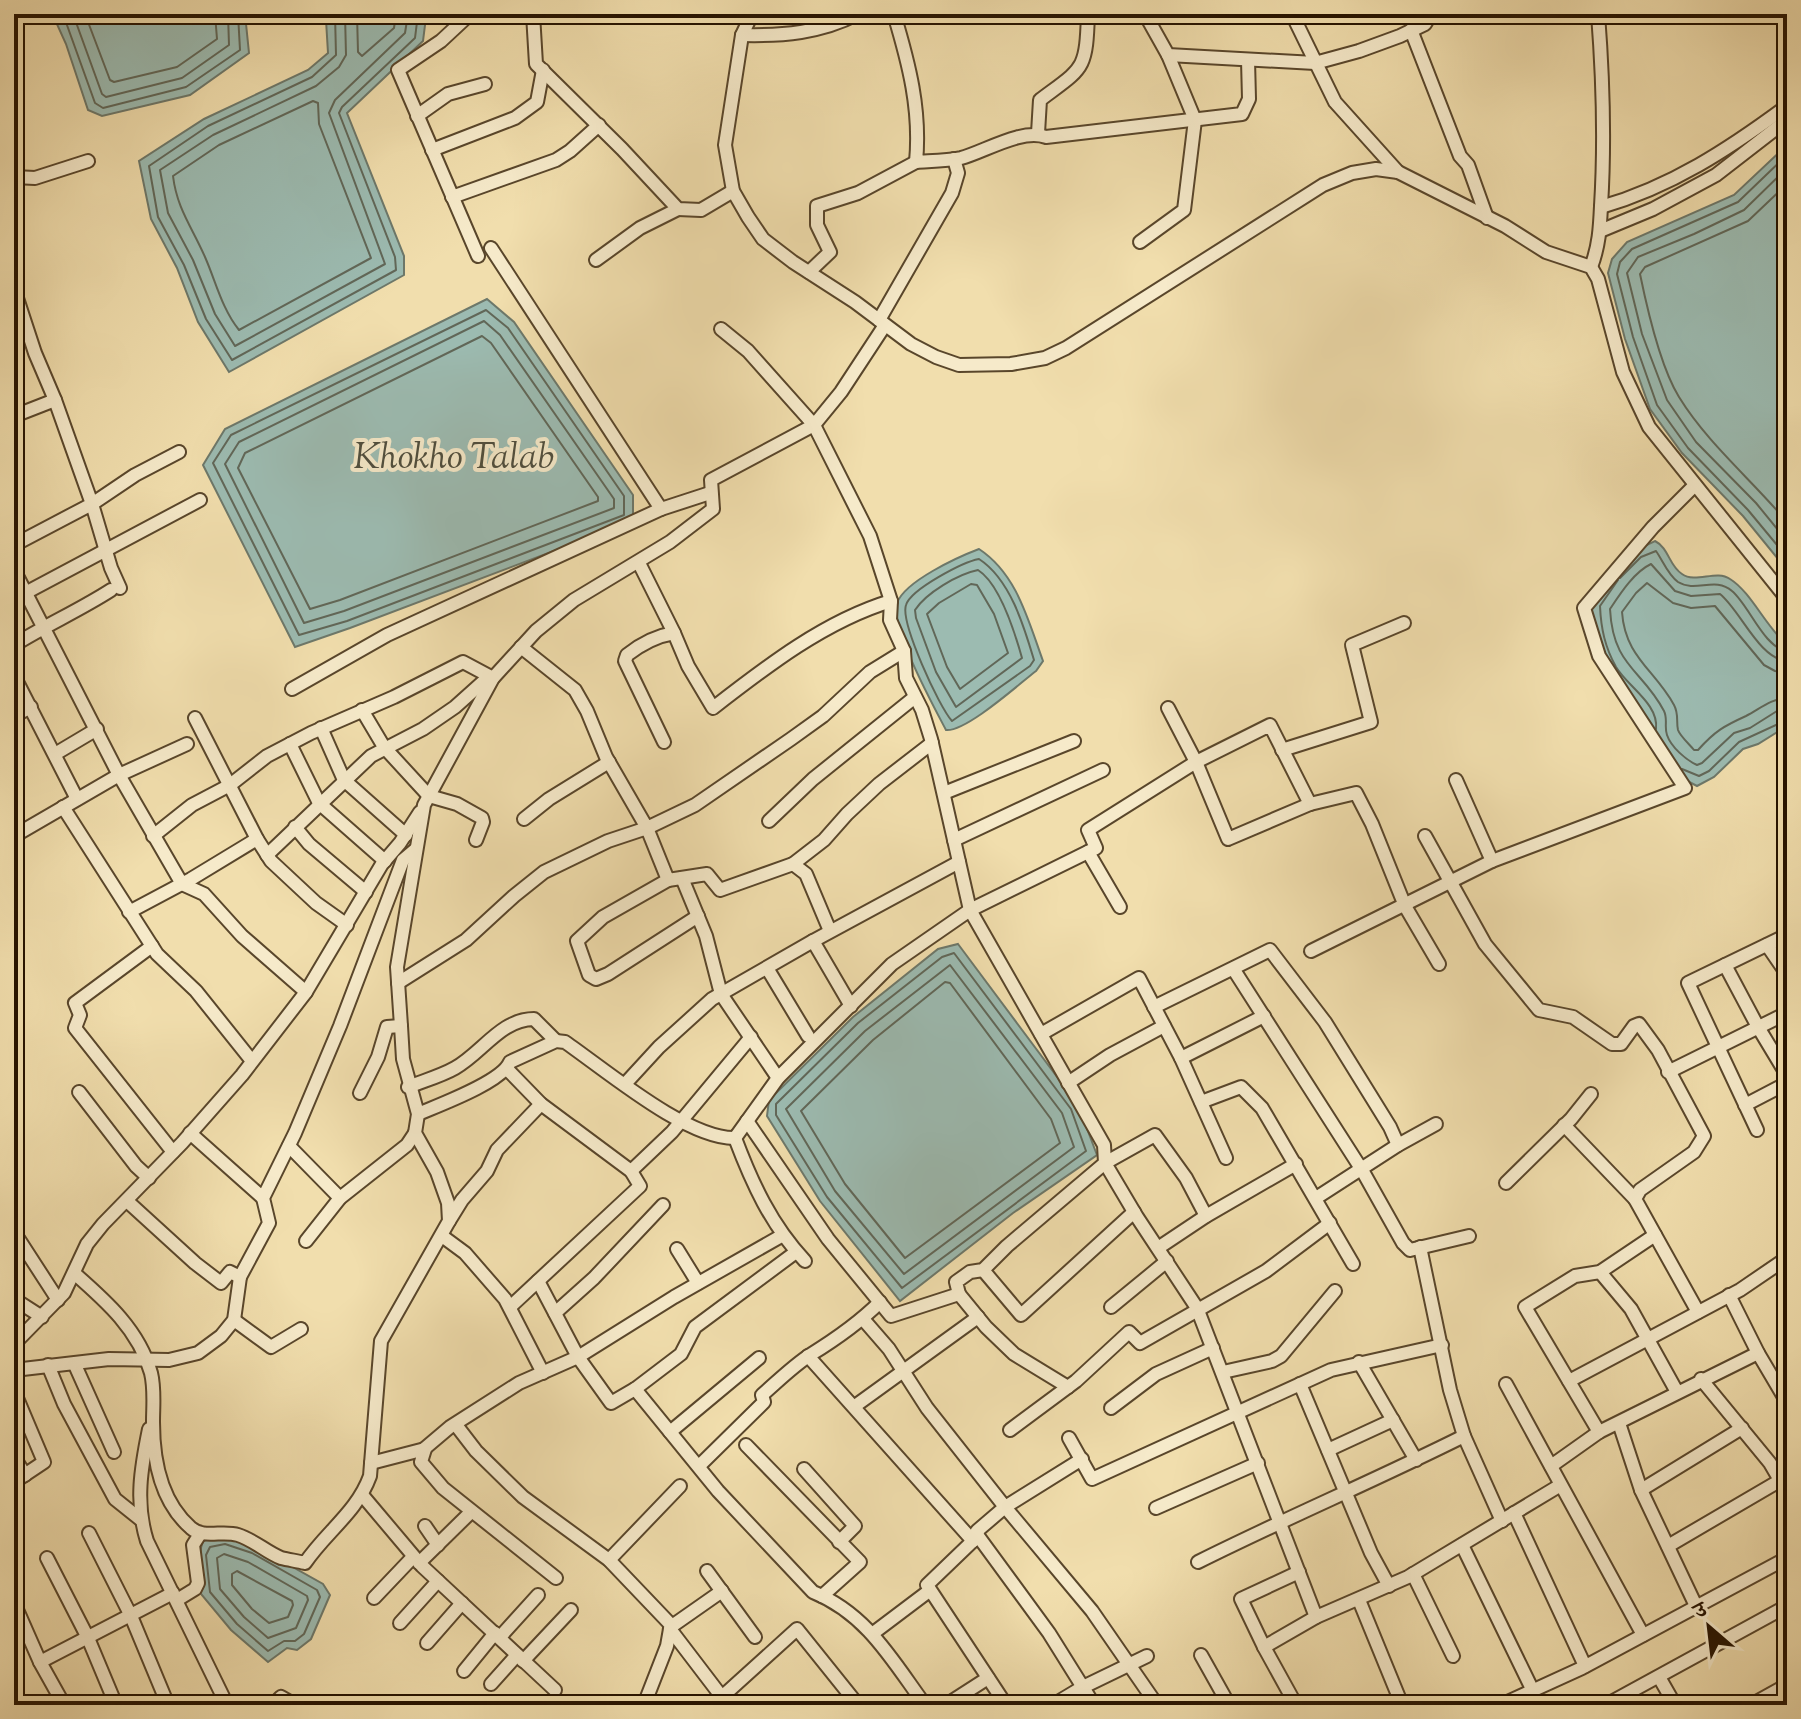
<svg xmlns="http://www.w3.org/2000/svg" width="1801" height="1719" font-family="'Sorts Mill Goudy','Noto Serif Devanagari',serif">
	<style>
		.water { fill: #9cbbb1; stroke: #6d786a; stroke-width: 2 }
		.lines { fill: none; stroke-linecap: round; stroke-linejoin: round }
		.shore { stroke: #616758; stroke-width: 2 }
		.street-casing { stroke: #59462b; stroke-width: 16 }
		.street { stroke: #f6eaca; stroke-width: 12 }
		.labels { text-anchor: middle; stroke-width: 8; stroke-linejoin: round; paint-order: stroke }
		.water-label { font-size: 36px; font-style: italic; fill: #4f4e3e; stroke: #f6eaca }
	</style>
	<rect width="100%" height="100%" fill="#f1dead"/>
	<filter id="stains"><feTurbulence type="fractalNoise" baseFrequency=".0025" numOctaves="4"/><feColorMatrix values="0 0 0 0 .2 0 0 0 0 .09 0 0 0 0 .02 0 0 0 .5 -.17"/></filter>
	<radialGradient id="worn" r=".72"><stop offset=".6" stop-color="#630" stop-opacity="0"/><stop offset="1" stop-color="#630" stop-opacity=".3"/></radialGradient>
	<g class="water">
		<polygon points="55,14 245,14 249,53 190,95 102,116 88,110 66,44 56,22"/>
		<polygon points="329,14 425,14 426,17 423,41 347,113 404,256 404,275 229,372 198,322 177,268 151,219 139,161 204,119 308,70 328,53 326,20"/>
		<polygon points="1787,145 1787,570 1743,516 1682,453 1650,409 1625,339 1608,273 1612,259 1627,242 1734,195"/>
		<polygon points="487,299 514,322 633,495 633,521 350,628 295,647 203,465 225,429"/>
		<path d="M1655,541c14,7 14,25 27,33 14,10 34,-5 48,5 21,13 36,48 57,66v81l-29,18 -15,5 -29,28 -17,9 -23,-12 -26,-46 1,-7 -38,-47 -16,-33 -4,-37 45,-54z"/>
		<path d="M979,549c38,25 49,71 64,112l-7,10c-17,13 -70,61 -90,59 -12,-23 -56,-103 -49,-127 8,-22 61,-46 82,-54z"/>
		<polygon points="958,944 1078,1105 1097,1155 1013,1213 900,1301 820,1201 767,1116 769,1100 853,1017 938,949"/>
		<path d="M224,1535l31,11 68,38 7,11 -19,44 -14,11 -10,-2 -19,14 -37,-32 -30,-36c1,-19 -5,-36 2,-53z"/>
	</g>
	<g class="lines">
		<g class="shore">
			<polyline points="63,14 95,103 103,108 186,87 240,50 238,14"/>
			<polyline points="73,14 102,94 106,97 182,78 229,45 228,14"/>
			<polyline points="85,14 110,80 114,82 177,67 217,39 215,14"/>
			<polyline points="335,14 336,55 312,77 208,126 149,166 158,217 184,265 206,319 232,360 396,270 395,257 339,113 342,107 415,38 418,14"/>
			<polyline points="345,14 346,55 339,67 316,86 213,135 160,170 168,213 193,260 215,314 235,346 385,264 329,113 335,100 405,33 408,14"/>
			<polyline points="357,14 358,52 362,56 394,28 396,14"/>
			<path d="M313,101l5,2 1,21 52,134 -132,72c-17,-21 -23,-48 -34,-73 -13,-30 -28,-48 -32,-81l46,-31z"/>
			<polyline points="1787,155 1738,202 1632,249 1620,262 1617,274 1633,337 1657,405 1688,448 1748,510 1787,557"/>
			<polyline points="1787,168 1744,210 1694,234 1638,257 1627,273 1642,334 1667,400 1696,442 1756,503 1787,541"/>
			<path d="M1787,184l-39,37 -103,46 -5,7c7,34 21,94 39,123 29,47 73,83 108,125"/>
			<polygon points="486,310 508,328 624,496 624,515 347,621 299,635 213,463 231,435"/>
			<polygon points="484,321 500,335 614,499 614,508 344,611 304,623 225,464 239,442"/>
			<polygon points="482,336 491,343 598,497 598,501 340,600 310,609 238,468 245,453"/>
			<path d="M979,559c31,20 45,67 55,101l-4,6 -78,55c-13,-14 -52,-99 -46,-116 5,-16 57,-43 73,-46z"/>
			<path d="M978,570c22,14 37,63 44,88l-66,49 -20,-35 -20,-54 -1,-8c11,-17 43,-36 63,-40z"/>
			<path d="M1620,578l21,-21 15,-6c7,10 12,24 22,31 18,11 37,-6 54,9 17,14 32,57 55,60"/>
			<path d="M1618,580l-18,26c1,23 5,41 16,61 12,20 43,37 40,62"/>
			<polygon points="971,584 977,585 994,614 1008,653 960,689 947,667 927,614 939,603"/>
			<path d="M1787,661c-28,-2 -46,-50 -67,-67l-29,2 -16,-5 -24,-27c-17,8 -31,30 -41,45 3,58 32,60 54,102 4,8 0,16 3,24 4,12 19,25 30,30l5,-2 32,-30 16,-5 27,-17 10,-1"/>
			<path d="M1787,673l-12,-2 -11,-6 -49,-59 -24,2 -18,-5 -26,-20 -11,10 -14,19c3,45 33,58 52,93 5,9 2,16 4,25 2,6 12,15 16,20h4c17,-19 26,-24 48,-34 14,-7 24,-17 41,-18"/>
			<polyline points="1682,769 1699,776 1709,771 1739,742 1787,720"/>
			<polygon points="954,953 1071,1109 1086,1151 902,1288 827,1197 776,1115 776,1104 858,1023 942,957"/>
			<polygon points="950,965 1062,1113 1074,1147 904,1274 835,1191 786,1109 865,1031"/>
			<polygon points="945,982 950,983 1051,1119 1060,1143 905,1258 845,1184 801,1111 873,1040"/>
			<polygon points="225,1544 252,1553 317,1590 320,1597 304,1634 295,1641 284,1641 268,1651 237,1624 210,1592 206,1555 210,1547"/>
			<polygon points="224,1554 248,1562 307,1596 308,1600 296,1628 268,1638 244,1617 220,1589 217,1558"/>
			<polygon points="237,1571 292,1601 293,1605 288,1617 269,1623 252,1609 232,1585 232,1574"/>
		</g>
		<g class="street-casing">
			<g id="street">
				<polyline points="470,14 441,41 398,70 478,256"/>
				<polyline points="533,14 536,64 622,149 678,209 701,210 733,191"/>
				<polyline points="752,14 742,35 725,145 733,191 748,217 763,239 793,262 855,302 911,344 936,357 959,365 1011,364 1045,358 1066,348 1323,185 1352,173 1376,169 1398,172 1505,226 1546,252 1591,267 1598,279 1623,372 1649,427 1787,599"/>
				<path d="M894,14c15,50 27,96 22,148 14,-1 31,-1 45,-4 23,-6 61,-30 85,-21l196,-23 7,-15 -1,-39"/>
				<polyline points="1145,14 1168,55 1315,63 1359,51 1400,36 1425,24 1431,14"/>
				<polyline points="1292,14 1335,102 1398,172"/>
				<polyline points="1411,30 1460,156 1468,165 1487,218"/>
				<path d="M742,35c40,1 79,-2 115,-21"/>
				<polyline points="417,116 448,94 485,84"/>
				<path d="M1038,133l2,-33c44,-33 46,-29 48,-86"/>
				<polyline points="432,150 515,118 537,102 543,70"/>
				<polyline points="14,177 35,178 88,161"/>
				<polyline points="452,197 556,160 570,151 599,125"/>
				<path d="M1601,207c70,-20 128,-58 186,-101"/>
				<polyline points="1600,231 1653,209 1716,175 1787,120"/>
				<polyline points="1140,242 1184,210 1195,120 1168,55"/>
				<polyline points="491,248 661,509"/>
				<polyline points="14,256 14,263"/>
				<polyline points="596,260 640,228 678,209"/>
				<path d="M1591,267c8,-21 9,-39 10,-61 4,-64 2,-128 -3,-192"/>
				<polyline points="809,272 830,252 817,225 817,206 858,193 916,162"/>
				<polyline points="14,289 35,353 55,400 14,416"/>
				<polyline points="879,320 952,193 958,173 954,159"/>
				<polyline points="721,329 748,351 814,425 870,536 891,601 890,620 904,651 906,678 922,710 931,739 970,910 1104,1145 1105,1163 1007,1246 983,1270 970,1272 956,1282 959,1294 891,1316 828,1239 747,1121"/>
				<polyline points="14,545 92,504 55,400"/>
				<path d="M639,563l35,70c-18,3 -33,11 -47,22l-2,6 39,81"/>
				<polyline points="14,570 119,775 182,884 204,894 242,936 306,992"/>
				<polyline points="120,588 111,568 92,504 135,475 179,452"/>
				<polyline points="14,599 200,500"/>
				<path d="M674,633l14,33 25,42c54,-42 112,-87 178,-107"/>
				<path d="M14,645c32,-20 66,-35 97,-55"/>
				<polyline points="521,647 575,690 587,711 606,757 647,828 695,805 791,739 823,716 870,672 904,651"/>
				<polyline points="14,676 77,799"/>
				<polyline points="292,689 387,635 661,509 710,493"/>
				<polyline points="1168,708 1196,762 1228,839 1310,804 1356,793 1372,824 1405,906 1439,964"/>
				<polyline points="362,710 384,747 429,796 457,804 482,818 483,822 476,840"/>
				<polyline points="14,716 31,707"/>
				<polyline points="195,718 257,839 271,861 316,903 347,925"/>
				<polyline points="321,728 344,780 406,835"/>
				<polyline points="290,744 319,803 385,861"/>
				<polyline points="1282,750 1371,722 1352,645 1404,623"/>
				<polyline points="55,754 97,729"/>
				<polyline points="1456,780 1492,861 1685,788 1599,656 1584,608 1653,527 1695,485"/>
				<polyline points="944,793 1074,741"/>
				<polyline points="63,807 157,954 196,991 252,1061"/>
				<polyline points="524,819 549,799 609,762"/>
				<polyline points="769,821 813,779 915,697"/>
				<polyline points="295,827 309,844 366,892"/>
				<polyline points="14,836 119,775 187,744"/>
				<polyline points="153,836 192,805 230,785 267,756 311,733 394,697 463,662 493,678"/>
				<polyline points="1425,836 1485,944 1539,1010 1573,1017 1612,1044 1621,1044 1634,1026 1639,1024 1658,1050 1704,1136 1694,1152 1640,1190 1635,1199 1698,1312"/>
				<polyline points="954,840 1103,770"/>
				<polyline points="1088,852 1120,907"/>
				<polyline points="267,855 371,756 423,729 455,707 484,681 492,679"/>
				<polyline points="793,864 806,874 830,931"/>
				<polyline points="682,878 706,936 721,994 778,1078"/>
				<polyline points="668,880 603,917 577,941 589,975 596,979 608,974 698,916"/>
				<polyline points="129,912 191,879 257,839"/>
				<polyline points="813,941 851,1006"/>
				<polyline points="1767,945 1787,974"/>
				<polyline points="152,946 75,1003 80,1015 75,1028 173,1152"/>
				<polyline points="1311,951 1492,861"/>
				<polyline points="1725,965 1758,1027 1787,1075"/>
				<polyline points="767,968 808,1036"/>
				<polyline points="1234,970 1362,1170 1403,1243 1410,1250 1469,1236"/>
				<polyline points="398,983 466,940 514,896 544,872 608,841 647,828 668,880 707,874 720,890 793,864 824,840 847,814 879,784 932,743"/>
				<polyline points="1154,1007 1270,950 1325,1022 1390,1127 1398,1145"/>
				<polyline points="1041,1034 1139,978 1181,1058 1226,1158"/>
				<polyline points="1181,1058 1264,1016"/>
				<polyline points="507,1069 541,1104 631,1171 640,1186 510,1307"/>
				<polyline points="1668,1072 1787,1013"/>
				<polyline points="1068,1083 1110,1055 1164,1026"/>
				<polyline points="625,1084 659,1047 712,999 813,941 959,862"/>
				<path d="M408,1087c15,-6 33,-11 47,-19 27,-15 46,-49 79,-49l22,22"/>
				<polyline points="79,1092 136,1166 149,1178"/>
				<polyline points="360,1093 378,1057 387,1027 401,1026"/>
				<polyline points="1201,1102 1241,1087 1262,1108 1353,1264"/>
				<polyline points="1745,1105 1787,1083"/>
				<path d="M418,1114c21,-9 84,-32 92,-52l46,-21 9,1c42,29 122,97 170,96l43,-60 114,-114 78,-54 126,-62 -8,-18 108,-68 74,-37 40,79"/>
				<polyline points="1564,1125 1635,1199"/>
				<polyline points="1757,1130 1688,983 1787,935"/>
				<polyline points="190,1133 263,1198"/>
				<path d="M735,1138c17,45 36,87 70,123"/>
				<polyline points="289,1146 340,1198"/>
				<polyline points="631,1171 672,1132 751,1037"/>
				<polyline points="1506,1183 1571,1119 1591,1094"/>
				<polyline points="1316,1198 1398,1145 1436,1124"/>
				<polyline points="127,1201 195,1263 221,1283 230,1272 240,1277"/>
				<polyline points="1206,1216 1186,1178 1155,1135 1105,1163 1137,1217 1197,1308 1316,1617 1408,1577 1559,1486"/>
				<polyline points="449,1221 462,1200 487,1171 497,1150 541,1104"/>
				<polyline points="14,1232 58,1300"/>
				<polyline points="442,1236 465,1253 505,1299 543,1373"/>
				<polyline points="306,1241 340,1198 407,1145 415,1133"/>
				<polyline points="1420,1247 1450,1390 1464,1436"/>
				<polyline points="1158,1248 1206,1216 1296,1164"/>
				<polyline points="677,1249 698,1283"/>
				<polyline points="983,1270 1021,1315 1134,1212"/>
				<polyline points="1600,1272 1631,1309 1677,1392"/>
				<path d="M74,1273c32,28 65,57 77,100 4,16 2,33 2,49 0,38 8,80 38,106 12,11 32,2 47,7 16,5 28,17 43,23 8,2 16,3 24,5 21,-31 52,-51 65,-87l11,-135 68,-120 -1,-18 -11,-31 -22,-39 3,-19 -15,-55 -2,-33 -4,-59 27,-162 69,-127 43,-47 38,-31 96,-58 43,-33 -2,-29 103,-55 27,-33 44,-67"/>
				<polyline points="538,1281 578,1357 611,1403 635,1389 681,1354 695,1327 796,1252"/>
				<polyline points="959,1294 986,1327 1014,1354 1068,1387"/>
				<polyline points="1729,1295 1758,1353 1787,1402"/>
				<polyline points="14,1299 42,1317"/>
				<polyline points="1111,1307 1167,1261"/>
				<polyline points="555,1313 594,1278 663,1205"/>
				<polyline points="863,1319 889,1349 927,1408 1005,1507 1092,1611 1157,1705"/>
				<polyline points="234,1320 271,1347 301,1329"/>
				<polyline points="14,1344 64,1293 87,1244 103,1224 182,1143 242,1075 306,992 382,864 400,843 420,812"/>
				<polyline points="808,1356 973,1541"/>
				<polyline points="1359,1362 1416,1460"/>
				<polyline points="48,1365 64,1404 115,1499 140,1519"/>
				<polyline points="75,1365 114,1452"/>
				<polyline points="14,1370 109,1359 169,1360 198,1353 221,1336 234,1320 240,1277 269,1223 263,1198 295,1133 340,1026 403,860 416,849"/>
				<polyline points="1223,1372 1272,1361 1281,1356 1335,1291"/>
				<polyline points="1701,1379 1770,1463 1787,1492"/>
				<polyline points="1569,1381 1740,1290 1787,1258"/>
				<polyline points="1300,1384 1371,1553 1389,1586"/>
				<polyline points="1506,1384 1643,1635"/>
				<path d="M635,1389l83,102 95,101c54,22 79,68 112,113"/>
				<polyline points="14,1391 44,1462 14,1482"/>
				<polyline points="855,1406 978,1317"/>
				<polyline points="1111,1408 1156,1374 1213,1348"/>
				<polyline points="1619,1423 1641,1490 1696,1606"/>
				<polyline points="456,1425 476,1451 523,1497 609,1560 672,1626 670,1629 728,1705"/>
				<path d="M149,1429c-8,39 -14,74 -2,112l80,164"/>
				<polyline points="1010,1430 1076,1381 1129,1332 1140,1343 1266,1271 1330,1223"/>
				<polyline points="670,1432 759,1358"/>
				<polyline points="1599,1432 1525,1307 1575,1276 1600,1272 1655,1235"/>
				<polyline points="1069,1438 1092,1479 1331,1370 1442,1345"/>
				<polyline points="746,1445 860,1562 822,1596"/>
				<polyline points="424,1449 450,1427 519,1383 578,1357 674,1297 783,1235"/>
				<polyline points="1328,1450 1393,1420"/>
				<polyline points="14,1457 25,1475"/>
				<polyline points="371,1463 425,1449 421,1462 443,1488 556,1578"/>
				<path d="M699,1466l65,-64 -2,-7c15,-13 31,-29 48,-40 26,-16 48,-31 70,-53"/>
				<polyline points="1551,1466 1599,1432 1758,1353"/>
				<polyline points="804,1469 855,1526 839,1542"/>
				<polyline points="1641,1490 1742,1428"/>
				<polyline points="363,1496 422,1566 555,1690"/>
				<polyline points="1156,1508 1258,1463"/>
				<polyline points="1514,1513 1585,1666"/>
				<polyline points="425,1526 438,1545"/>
				<polyline points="89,1533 131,1616 168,1705"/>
				<polyline points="978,1536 1049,1633 1094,1705"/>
				<polyline points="1462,1545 1533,1691"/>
				<polyline points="1668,1546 1786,1477"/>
				<polyline points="47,1558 88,1638 116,1705"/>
				<polyline points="609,1560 680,1486"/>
				<path d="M1198,1562c88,-44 178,-82 266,-126l38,85"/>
				<polyline points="419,1563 471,1512"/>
				<polyline points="707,1571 755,1637"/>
				<polyline points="1413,1574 1453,1656"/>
				<polyline points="374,1598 413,1557"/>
				<polyline points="177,1600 195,1589 198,1583 193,1545 200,1534"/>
				<polyline points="1359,1600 1402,1705"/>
				<polyline points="14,1603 40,1662 64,1705"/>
				<polyline points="400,1623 438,1581"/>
				<polyline points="672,1626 722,1591"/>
				<polyline points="872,1634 929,1591"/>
				<polyline points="500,1637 538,1595"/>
				<polyline points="427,1643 462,1603"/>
				<polyline points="1264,1647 1316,1617"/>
				<polyline points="1201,1655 1229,1705"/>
				<polyline points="523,1661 571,1610"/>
				<polyline points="40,1662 173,1593"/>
				<polyline points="464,1671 495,1633"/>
				<polyline points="1659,1677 1675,1705"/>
				<polyline points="491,1684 517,1655"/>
				<polyline points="273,1705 281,1697 295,1705"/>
				<polyline points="644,1705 667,1646 670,1629"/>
				<polyline points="713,1705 797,1629 858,1705"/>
				<polyline points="946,1705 988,1678"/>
				<polyline points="1006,1705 927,1585 978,1536 977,1531 1005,1507 1082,1459"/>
				<polyline points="1053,1705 1083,1687 1147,1656"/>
				<polyline points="1296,1705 1264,1647 1241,1599 1299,1572"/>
				<polyline points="1501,1705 1582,1668 1787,1558"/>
				<polyline points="1606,1705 1787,1606"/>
				<polyline points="1751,1705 1787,1685"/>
			</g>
		</g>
		<use href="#street" class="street"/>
	</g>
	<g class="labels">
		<g class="water-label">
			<text x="454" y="468">Khokho Talab</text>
		</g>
	</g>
	<rect width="1801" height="1719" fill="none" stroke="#f1dead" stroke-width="48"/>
	<rect x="16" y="16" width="1769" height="1687" fill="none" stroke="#261300" stroke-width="4"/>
	<rect x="24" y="24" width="1753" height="1671" fill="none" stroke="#261300" stroke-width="2"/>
	<g transform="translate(1709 1627) rotate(332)" stroke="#f6eaca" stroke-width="6" paint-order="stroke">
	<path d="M0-6L14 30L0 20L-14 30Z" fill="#261300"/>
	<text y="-12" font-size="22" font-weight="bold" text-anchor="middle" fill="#261300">उ</text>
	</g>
	<rect width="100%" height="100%" filter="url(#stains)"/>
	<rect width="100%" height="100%" fill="url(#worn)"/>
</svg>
